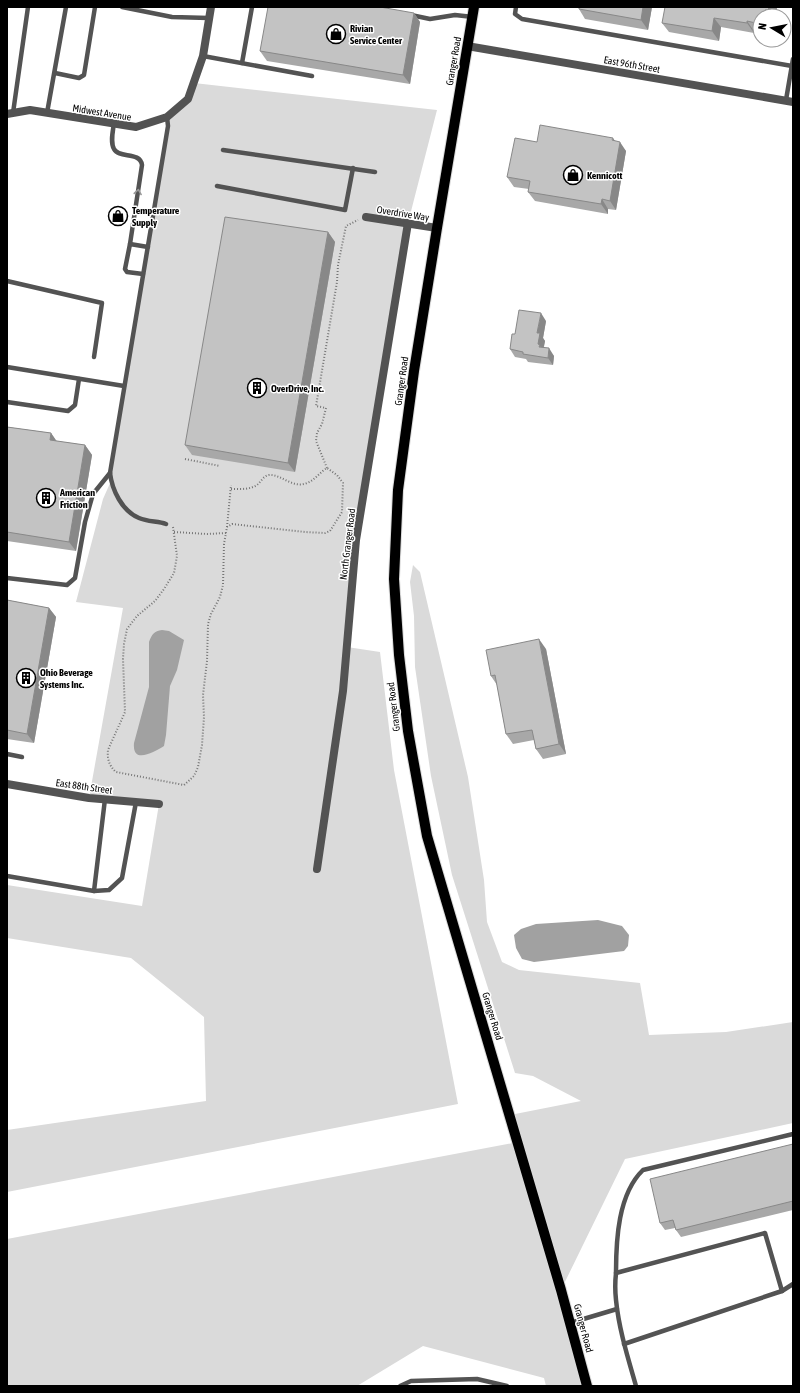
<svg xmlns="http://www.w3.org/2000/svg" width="800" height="1393" font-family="'Asap Condensed',sans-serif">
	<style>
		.green { fill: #dadada }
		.water { fill: #a1a1a1 }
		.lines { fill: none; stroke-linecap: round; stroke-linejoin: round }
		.primary-casing { stroke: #dbdbdb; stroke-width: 12 }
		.path { stroke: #757575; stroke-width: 2; stroke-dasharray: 1 2; stroke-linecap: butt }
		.service { stroke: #535353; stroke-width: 4.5 }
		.minor { stroke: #535353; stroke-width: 8 }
		.primary { stroke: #000; stroke-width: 10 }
		.wall { fill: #a8a8a8 }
		.shaded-wall { fill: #888 }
		.building { fill: #c3c3c3; stroke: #888 }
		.oneway { stroke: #989898 }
		.labels { text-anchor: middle; stroke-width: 3; stroke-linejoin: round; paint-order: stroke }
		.poi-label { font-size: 10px; font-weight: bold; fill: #000; stroke: #fff; text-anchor: start }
		.street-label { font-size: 10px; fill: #000; stroke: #fff }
	</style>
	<rect width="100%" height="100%" fill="#fff"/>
	<g class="green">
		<polygon points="194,83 437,110 408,223 367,478 347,647 380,652 394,770 458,1104 7,1192 7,1130 206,1101 204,1017 131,958 7,938 7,885 142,906 159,804 89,798 123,608 76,602 103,499 111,481 110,473 168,122 188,99"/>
		<polygon points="413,565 420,572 468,777 484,880 487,922 502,962 519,970 640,983 649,1035 726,1032 793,1022 793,1123 625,1159 561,1290 587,1386 546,1386 544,1378 423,1346 357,1386 7,1386 7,1239 518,1142 510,1115 581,1101 533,1076 515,1073 452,875 431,776 415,667 414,616 410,582"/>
	</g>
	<g class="water">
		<path d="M162,630l7,1 15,9 -7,30 -7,16 -4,49 -2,11c-10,6 -32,19 -30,-3l15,-56v-45c3,-8 5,-11 13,-12z"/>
		<polygon points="598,920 622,926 629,935 628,946 624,951 534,962 522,959 516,948 514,935 521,929 536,924"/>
	</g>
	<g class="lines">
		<g class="primary-casing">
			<polyline id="primary" points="474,7 437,228 414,371 398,490 394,579 399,655 408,731 427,836 561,1290 587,1386"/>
		</g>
		<g class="path">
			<polyline points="185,459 220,466"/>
			<polyline points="327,468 316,441 317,433 322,424 326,408 316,406 337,282 338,265 346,226 358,220"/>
			<path d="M173,527l4,29 -3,17 -10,16 -9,12 -18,15 -10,13 -3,15 -1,15 2,53 -17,38c-1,8 1,16 8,22l68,13 10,-9 4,-9 4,-22 2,-28 -1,-22 4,-34 1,-37 3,-10 9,-17 3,-12 1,-41 3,-17 5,-3 73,8 20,1 5,-2 12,-19 1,-29 -6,-8 -10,-7c-7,4 -12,12 -20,15 -14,6 -26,-9 -38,-8 -6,1 -8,7 -12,10 -8,5 -18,4 -27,4"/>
			<polyline points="227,527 231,485"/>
			<polyline points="174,532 207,534 226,533"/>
		</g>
		<g class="service">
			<polyline points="122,7 172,17 209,18"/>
			<polyline points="516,7 515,14 522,19 792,66"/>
			<polyline points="411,15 430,19 455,15 473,17"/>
			<polyline points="203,56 312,76"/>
			<polyline points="242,63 252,7"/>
			<polyline points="55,73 79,78 84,75 95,7"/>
			<polyline points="786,100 793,59"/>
			<polyline points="13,113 28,7"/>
			<polyline points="47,113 66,7"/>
			<path d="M114,123c-1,8 -4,19 0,26 5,10 26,2 28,16l-12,79"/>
			<polyline points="223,150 375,172"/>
			<polyline points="217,186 345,210 353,168"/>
			<polyline points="143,274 127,272 125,269 130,244 148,247"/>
			<polyline points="7,281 102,303 94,357"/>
			<polyline points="7,367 124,386"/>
			<polyline points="7,402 68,411 75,405 79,379"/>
			<path d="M166,524c-8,-3 -18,-2 -27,-6 -17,-7 -27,-28 -29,-45l53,-317 5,-30 -1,-9"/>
			<polyline points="7,578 67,585 75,578 85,522 93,494 110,473"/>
			<polyline points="7,754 22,757"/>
			<polyline points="7,876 94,891 105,799"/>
			<polyline points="94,891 109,890 122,878 136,802"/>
			<polyline points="616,1273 765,1233 782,1291 624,1344"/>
			<polyline points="782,1291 793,1284"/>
			<polyline points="570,1323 617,1309"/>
			<polyline points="400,1386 411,1381 477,1379 507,1386"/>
			<path d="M636,1386c-8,-28 -17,-56 -20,-86 -1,-9 -1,-18 0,-27 0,-33 2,-79 27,-103l150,-36"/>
		</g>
		<g class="minor">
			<polyline points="467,46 793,102"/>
			<polyline points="7,114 30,110 136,127 167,117 188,99 203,56 211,7"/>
			<polyline points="366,217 437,228"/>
			<polyline points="7,784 89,798 159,804"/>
			<polyline points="317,869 343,691 356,540 408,223"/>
		</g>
		<use href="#primary" class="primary"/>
	</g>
	<g class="wall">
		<polygon points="579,7 652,7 648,30 585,19 579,9"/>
		<polygon points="777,7 776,16 760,16 760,32 754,31 754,33 721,27 719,41 669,32 662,23"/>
		<polygon points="414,13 420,22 410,84 267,61 260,51"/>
		<polygon points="614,140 626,151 616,210 608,209 608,214 535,201 528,192 529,189 514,187 507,177 537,142"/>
		<polygon points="328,232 335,242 295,472 192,455 185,445"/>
		<polygon points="546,321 543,338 545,341 544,347 554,356 553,365 528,362 526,359 515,357 510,349"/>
		<polygon points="7,427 51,433 56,441 85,445 92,455 76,551 7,541"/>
		<polygon points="7,600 49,608 56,617 34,743 7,739"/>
		<polygon points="546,649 566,754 543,759 536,749 534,740 513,744 506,734 497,685 491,676"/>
		<polygon points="793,1144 793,1210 681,1237 676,1230 675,1228 665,1230 660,1223"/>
	</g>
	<g class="shaded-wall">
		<polygon points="643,7 652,7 648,30 641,20"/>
		<polygon points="769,7 777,7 776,16 772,16 768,10"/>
		<polygon points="765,10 769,16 764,16"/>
		<polygon points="414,13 420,22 410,84 403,75"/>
		<polygon points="714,18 721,27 719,41 712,31"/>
		<polygon points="747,21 754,31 754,33 747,23"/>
		<polygon points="613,138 619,147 620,142 626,151 616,210 610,201"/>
		<polygon points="602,199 608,209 608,214 601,204"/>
		<polygon points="328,232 335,242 295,472 288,463"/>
		<polygon points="541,313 546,321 543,338 545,341 543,350 545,352 538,344 537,333"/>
		<polygon points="549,348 554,356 553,365 548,358"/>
		<polygon points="51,433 58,443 50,440"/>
		<polygon points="85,445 92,455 76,551 69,542"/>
		<polygon points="49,608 56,617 34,743 27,734"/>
		<polygon points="539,639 546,649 566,754 559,744"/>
	</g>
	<g class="building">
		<polygon points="268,7 380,7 414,13 403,75 260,51"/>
		<polygon points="579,7 643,7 641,20 579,9"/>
		<polygon points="665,7 769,7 768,10 765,10 764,16 760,16 760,24 747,21 747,23 714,18 712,31 662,23"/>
		<polygon points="540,125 613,138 612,140 620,142 610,201 602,199 601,204 528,192 530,181 507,177 515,138 537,142"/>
		<polygon points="225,217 328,232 288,463 185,445"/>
		<polygon points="519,310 541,313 537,333 540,333 538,344 540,345 539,347 549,348 548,358 523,354 523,352 510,349 512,334 515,334"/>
		<polygon points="7,427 51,433 50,440 85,445 69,542 7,532"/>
		<polygon points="7,600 49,608 27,734 7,730"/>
		<polygon points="539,639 559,744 536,749 532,730 506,734 495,675 491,676 486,650"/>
		<polygon points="793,1144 793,1201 676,1230 673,1220 660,1223 650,1179"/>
	</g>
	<defs><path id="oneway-chevron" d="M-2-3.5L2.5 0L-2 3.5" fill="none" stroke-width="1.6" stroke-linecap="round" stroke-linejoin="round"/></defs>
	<use class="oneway" href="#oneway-chevron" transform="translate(138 192) rotate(-81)"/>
	<defs>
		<g id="shop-ring" transform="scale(1)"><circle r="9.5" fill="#fff" stroke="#000" stroke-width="1.5"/><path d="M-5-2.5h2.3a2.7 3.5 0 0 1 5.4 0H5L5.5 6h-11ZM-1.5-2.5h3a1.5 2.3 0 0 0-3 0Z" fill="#000"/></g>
		<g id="building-ring" transform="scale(1)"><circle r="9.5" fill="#fff" stroke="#000" stroke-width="1.5"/><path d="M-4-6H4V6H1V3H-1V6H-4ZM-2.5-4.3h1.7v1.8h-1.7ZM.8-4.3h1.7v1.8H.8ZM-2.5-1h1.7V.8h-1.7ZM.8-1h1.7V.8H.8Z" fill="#000"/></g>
	</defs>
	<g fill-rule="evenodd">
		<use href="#shop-ring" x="336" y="34"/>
		<use href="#shop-ring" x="573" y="175"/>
		<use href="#shop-ring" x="118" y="216"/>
		<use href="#building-ring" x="257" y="388"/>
		<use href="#building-ring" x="46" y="498"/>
		<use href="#building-ring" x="26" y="678"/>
	</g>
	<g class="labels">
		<g class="poi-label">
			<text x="350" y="32">Rivian<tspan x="350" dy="12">Service Center</tspan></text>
			<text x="587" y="179">Kennicott</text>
			<text x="132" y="214">Temperature<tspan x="132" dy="12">Supply</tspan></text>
			<text x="271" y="392">OverDrive, Inc.</text>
			<text x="60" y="496">American<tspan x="60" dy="12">Friction</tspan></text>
			<text x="40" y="676">Ohio Beverage<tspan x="40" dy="12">Systems Inc.</tspan></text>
		</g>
		<g class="street-label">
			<text transform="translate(453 61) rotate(-80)" y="4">Granger Road</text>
			<text transform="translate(632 64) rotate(10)" y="4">East 96th Street</text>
			<text transform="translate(102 112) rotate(9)" y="4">Midwest Avenue</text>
			<text transform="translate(403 213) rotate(9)" y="4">Overdrive Way</text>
			<text transform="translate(401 381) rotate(-82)" y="4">Granger Road</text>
			<text transform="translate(347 544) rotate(-83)" y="4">North Granger Road</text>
			<text transform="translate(393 707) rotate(-97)" y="4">Granger Road</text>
			<text transform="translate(84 786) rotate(8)" y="4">East 88th Street</text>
			<text transform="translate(493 1016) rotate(73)" y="4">Granger Road</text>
			<text transform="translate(584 1328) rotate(75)" y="4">Granger Road</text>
		</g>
	</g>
	<rect width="800" height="1393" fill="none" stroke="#000000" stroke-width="16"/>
	<g transform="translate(772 28) rotate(280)"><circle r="19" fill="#ffffff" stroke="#999999"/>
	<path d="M0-3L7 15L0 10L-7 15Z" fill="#000000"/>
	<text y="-6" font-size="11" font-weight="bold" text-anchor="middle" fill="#000000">N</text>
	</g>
</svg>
